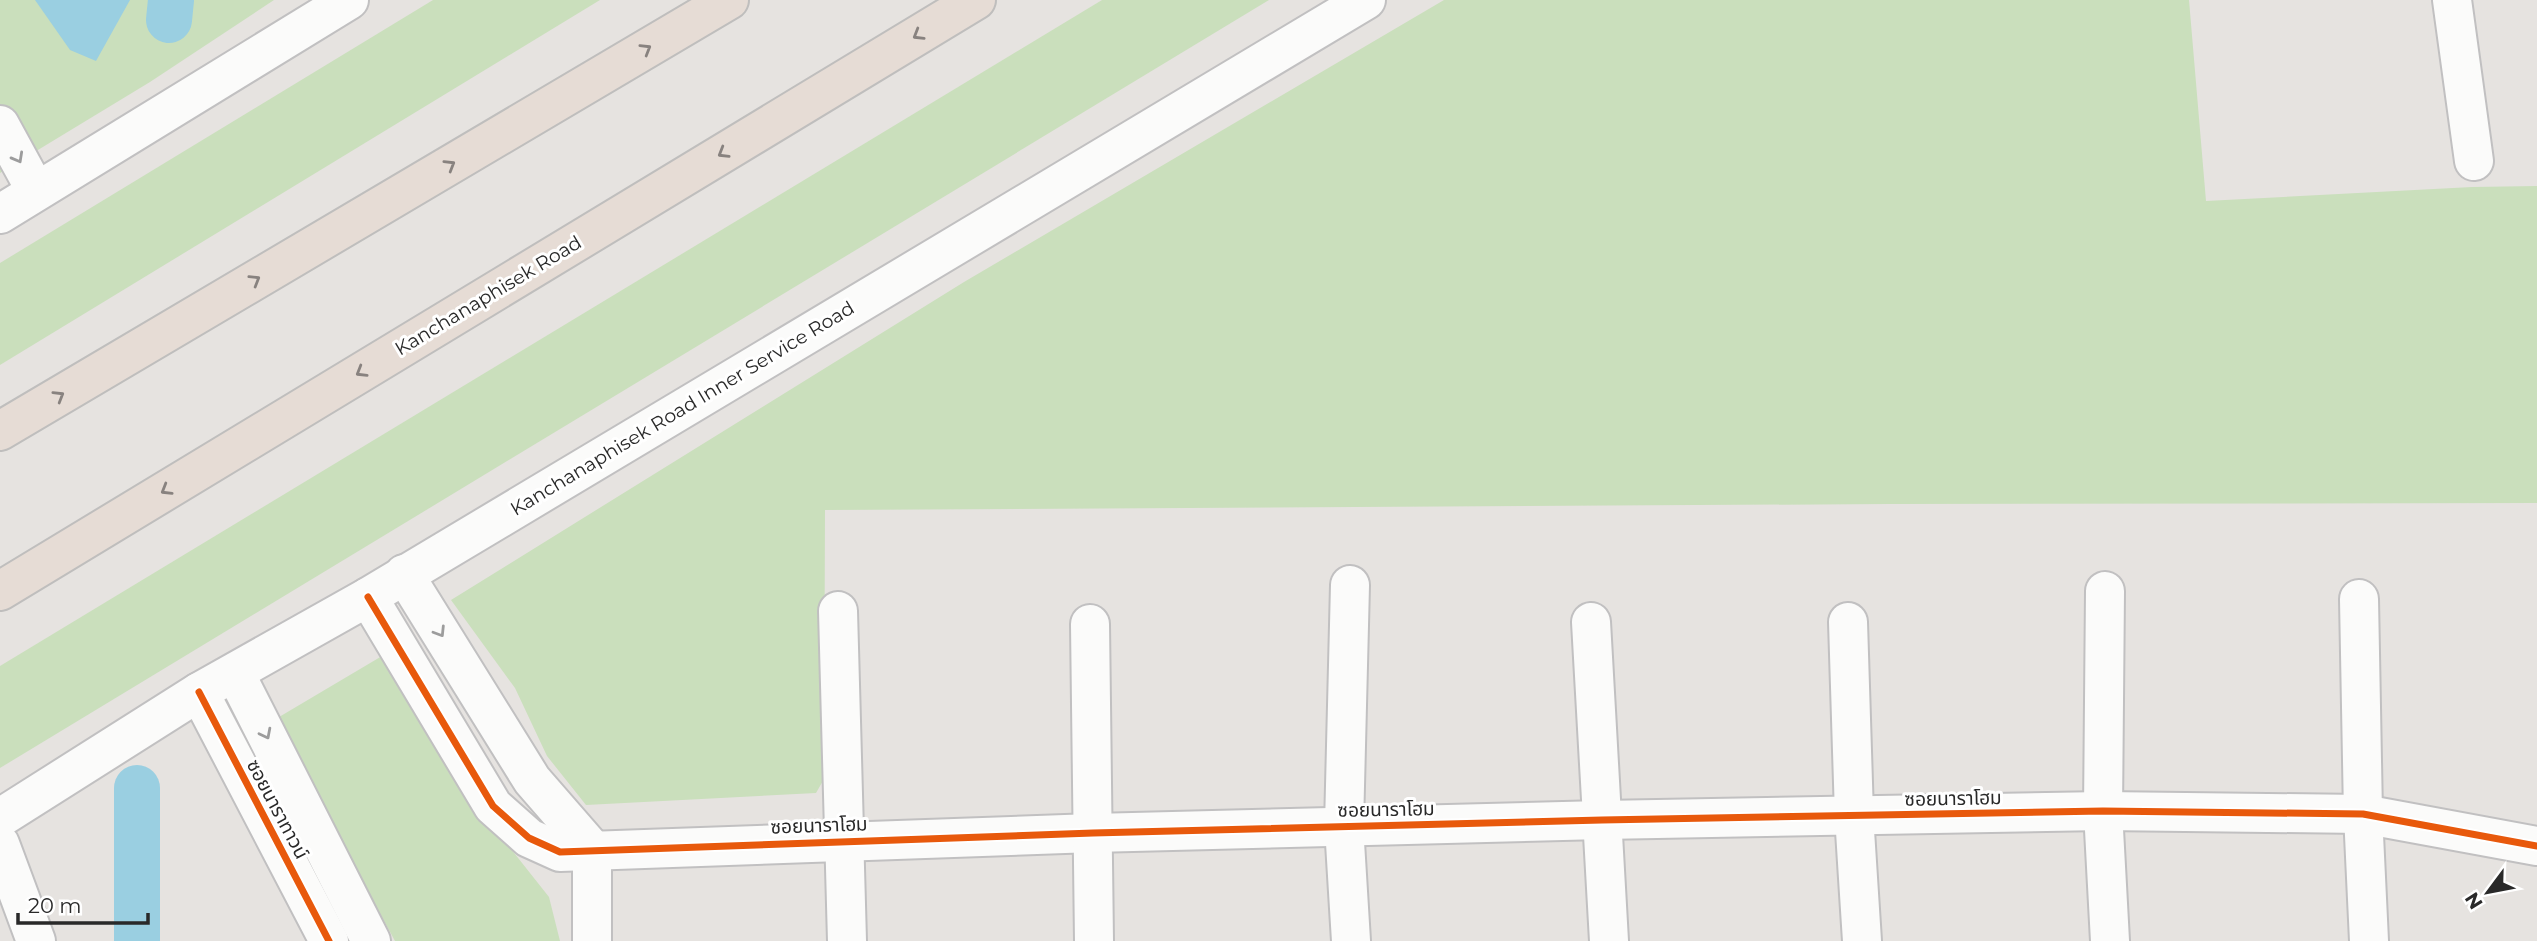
<svg xmlns="http://www.w3.org/2000/svg" width="2537" height="941" font-family="Montserrat,'Noto Sans Thai',sans-serif">
	<style>
		.green { fill: #cadfbc }
		.water { fill: #9acfe1 }
		.lines { fill: none; stroke-linecap: round; stroke-linejoin: round }
		.canal { stroke: #9acfe1; stroke-width: 46 }
		.street-casing { stroke: #c1c0c1; stroke-width: 42 }
		.secondary-casing { stroke: #c1c0c1; stroke-width: 42 }
		.highway-casing { stroke: #bfbebd; stroke-width: 42 }
		.street { stroke: #fbfbfa; stroke-width: 38 }
		.secondary { stroke: #fbfbfa; stroke-width: 38 }
		.highway { stroke: #e6dcd5; stroke-width: 38 }
		.cycleway-casing { stroke: #fff; stroke-width: 11 }
		.cycleway { stroke: #e8590c; stroke-width: 7 }
		.oneway { stroke: #88827f }
		.oneway2 { stroke: #9c9c9c }
		.labels { text-anchor: middle; stroke-width: 6; stroke-linejoin: round; paint-order: stroke }
		.street-label { font-size: 19px; fill: #292929; stroke: #fff }
	</style>
	<rect width="100%" height="100%" fill="#e6e3e0"/>
	<g class="green">
		<polygon points="0,0 274,0 150,82 0,173"/>
		<polygon points="433,0 600,0 0,365 0,263"/>
		<polygon points="1102,0 1269,0 0,768 0,666"/>
		<polygon points="1444,0 2189,0 2206,201 2472,187 2537,186 2537,503 1890,504 825,510 824,779 816,793 586,805 547,756 515,688 451,600 964,282"/>
		<polygon points="382,656 457,781 549,897 560,941 395,941 274,720"/>
	</g>
	<polygon class="water" points="35,0 130,0 96,61 70,50"/>
	<g class="lines">
		<g class="canal">
			<polyline points="169,20 171,0"/>
			<polyline points="137,941 137,788"/>
		</g>
		<g class="street-casing">
			<g id="street">
				<polyline points="2452,0 2474,161"/>
				<polyline points="0,125 36,191"/>
				<polyline points="404,574 532,780 592,849"/>
				<polyline points="1350,585 1344,826 1351,941"/>
				<polyline points="2105,591 2103,811 2110,941"/>
				<polyline points="368,597 493,806 529,838 560,852 1093,833 1602,820 2103,811 2363,814 2537,846"/>
				<polyline points="2359,599 2363,814 2369,941"/>
				<polyline points="838,611 847,941"/>
				<polyline points="1591,622 1609,941"/>
				<polyline points="1848,622 1854,815 1862,941"/>
				<polyline points="1090,624 1094,941"/>
				<polyline points="235,673 371,941"/>
				<polyline points="199,692 329,941"/>
				<polyline points="0,844 36,941"/>
				<polyline points="592,941 592,849"/>
			</g>
		</g>
		<g class="secondary-casing">
			<g id="secondary">
				<polyline points="0,214 349,0"/>
				<polyline points="0,818 199,692 368,597 1366,0"/>
			</g>
		</g>
		<g class="highway-casing">
			<g id="highway">
				<polyline points="0,431 729,0"/>
				<polyline points="0,591 976,0"/>
			</g>
		</g>
		<use href="#street" class="street"/>
		<use href="#secondary" class="secondary"/>
		<use href="#highway" class="highway"/>
		<g class="cycleway-casing">
			<g id="cycleway">
				<polyline points="368,597 493,806 529,838 560,852 1093,833 1602,820 2103,811 2363,814 2537,846"/>
				<polyline points="199,692 329,941"/>
			</g>
		</g>
		<use href="#cycleway" class="cycleway"/>
	</g>
	<defs><path id="oneway-chevron" d="M-2-3.5L2.5 0L-2 3.5" fill="none" stroke-width="1.6" stroke-linecap="round" stroke-linejoin="round" transform="scale(1.75)"/></defs>
	<g class="oneway">
		<use href="#oneway-chevron" transform="translate(918 35) rotate(149)"/>
		<use href="#oneway-chevron" transform="translate(646 49) rotate(-31)"/>
		<use href="#oneway-chevron" transform="translate(723 153) rotate(149)"/>
		<use href="#oneway-chevron" transform="translate(450 165) rotate(-31)"/>
		<use href="#oneway-chevron" transform="translate(255 280) rotate(-31)"/>
		<use href="#oneway-chevron" transform="translate(361 372) rotate(149)"/>
		<use href="#oneway-chevron" transform="translate(59 396) rotate(-31)"/>
		<use href="#oneway-chevron" transform="translate(166 490) rotate(149)"/>
	</g>
	<g class="oneway2">
		<use href="#oneway-chevron" transform="translate(18 158) rotate(61)"/>
		<use href="#oneway-chevron" transform="translate(440 632) rotate(58)"/>
		<use href="#oneway-chevron" transform="translate(266 734) rotate(63)"/>
	</g>
	<g class="labels">
		<g class="street-label">
			<text transform="translate(488 295) rotate(-31)" y="7">Kanchanaphisek Road</text>
			<text transform="translate(682 408) rotate(-31)" y="7">Kanchanaphisek Road Inner Service Road</text>
			<text transform="translate(1953 798) rotate(-1)" y="7">ซอยนาราโฮม</text>
			<text transform="translate(278 809) rotate(62)" y="7">ซอยนาราทาวน์</text>
			<text transform="translate(1386 809) rotate(-1)" y="7">ซอยนาราโฮม</text>
			<text transform="translate(819 825) rotate(-2)" y="7">ซอยนาราโฮม</text>
		</g>
	</g>
	<g transform="translate(2488 892) rotate(238)" stroke="#ffffff" stroke-width="5" paint-order="stroke">
	<path d="M0-5L12 26L0 18L-12 26Z" fill="#292929"/>
	<text y="-10" font-size="19" font-weight="bold" text-anchor="middle" fill="#292929">N</text>
	</g>
	<path d="M18 913v10h130v-10" fill="none" stroke="#292929" stroke-width="3.5"/>
	<text x="28" y="913" font-size="21" fill="#292929" stroke="#ffffff" stroke-width="5" paint-order="stroke">20 m</text>
</svg>
